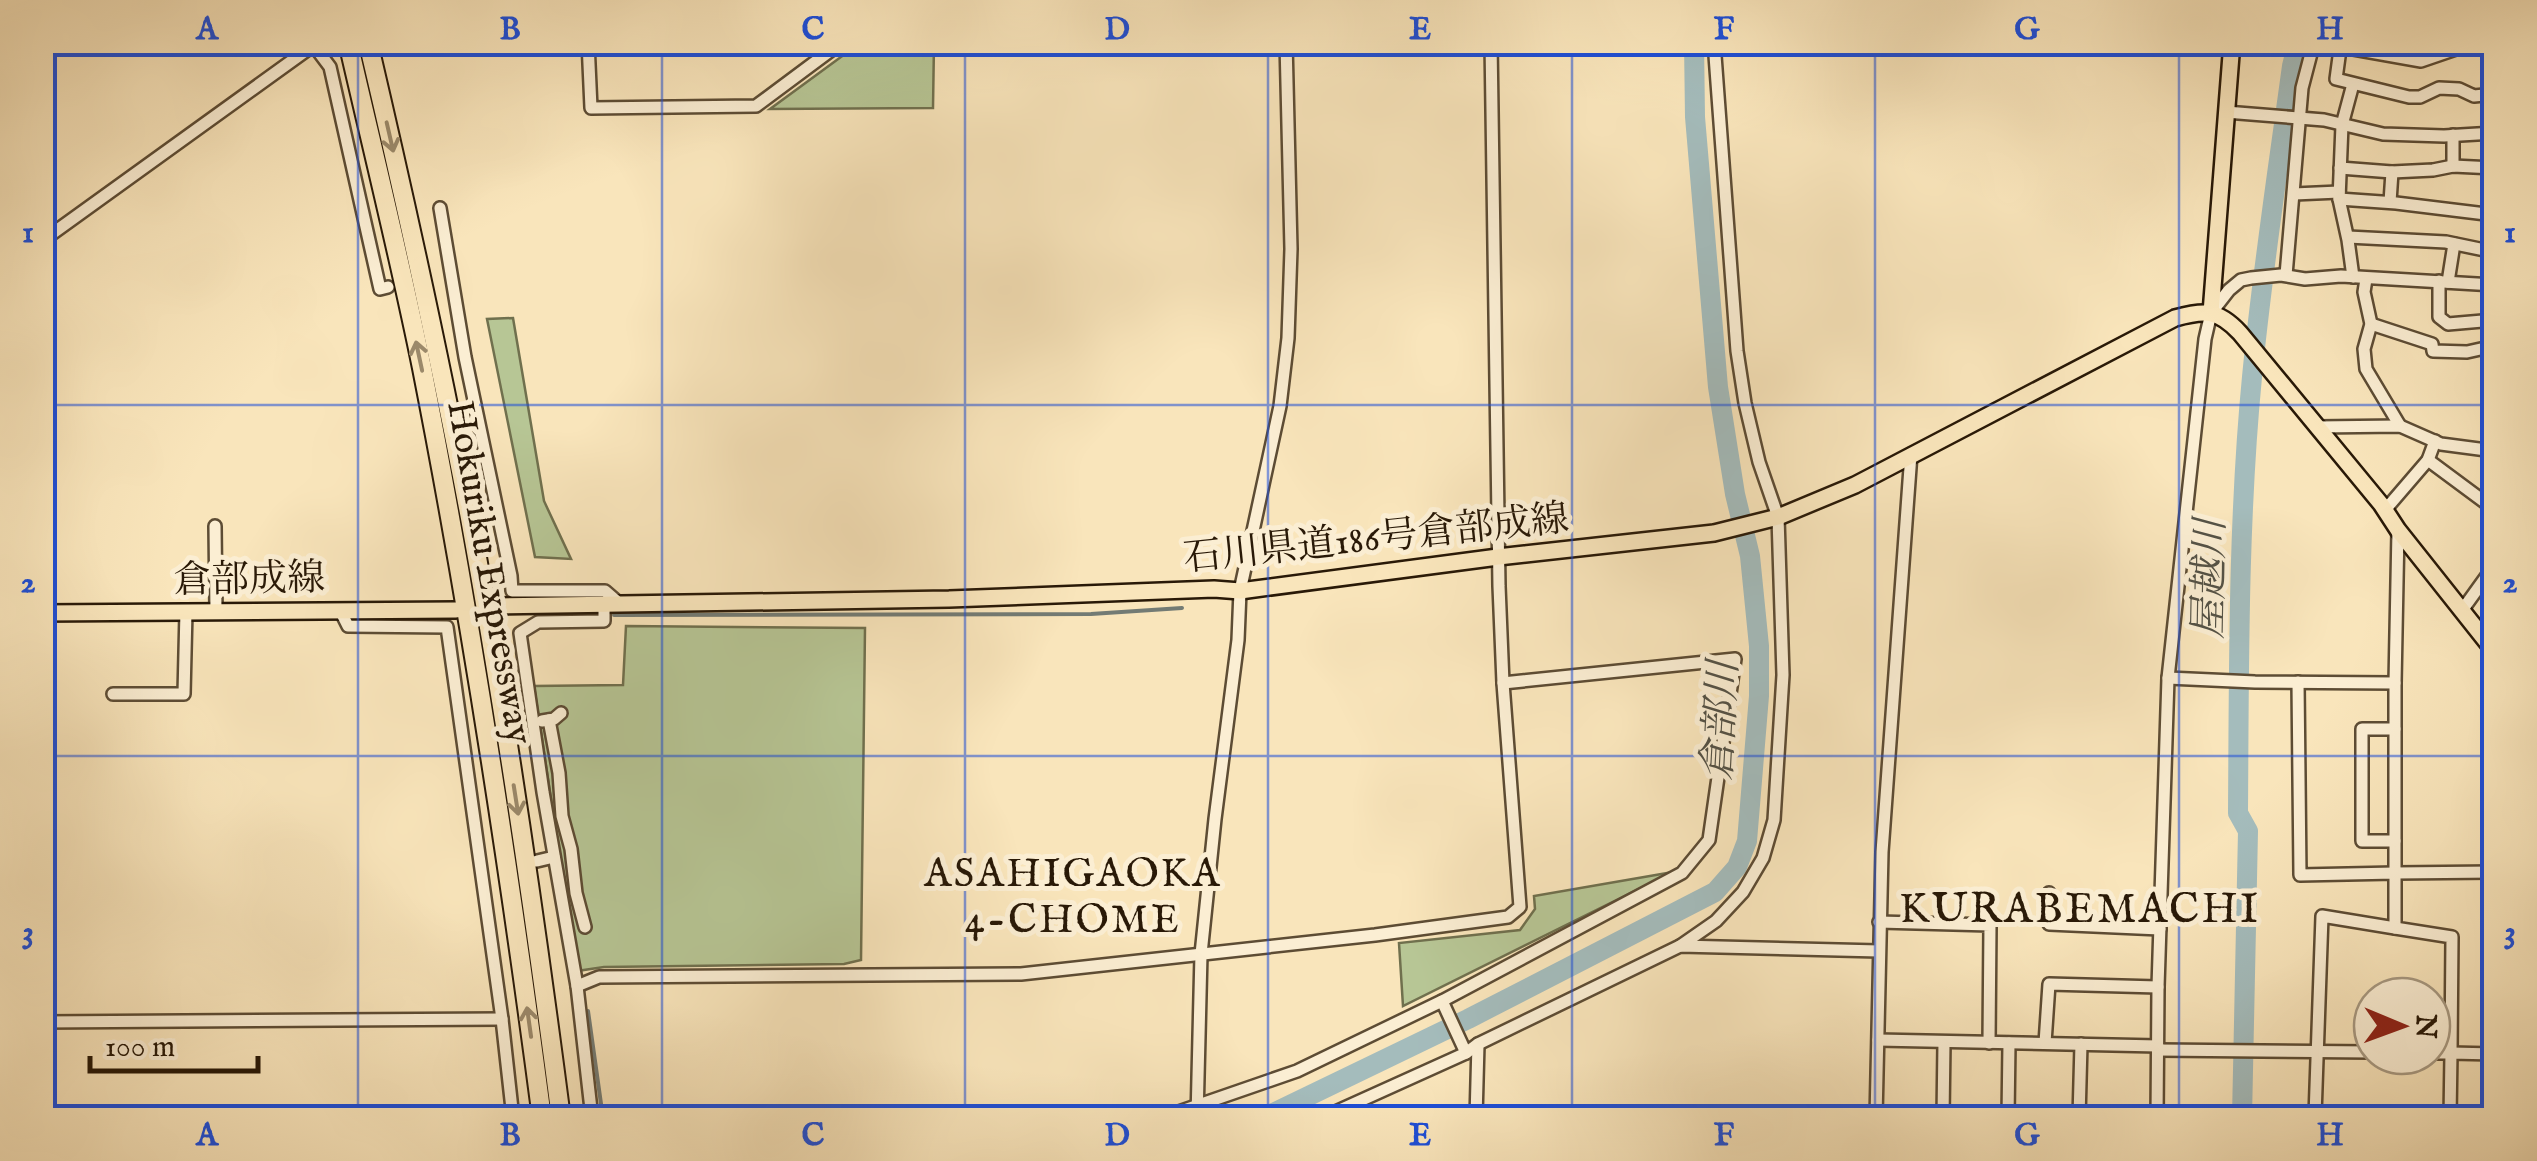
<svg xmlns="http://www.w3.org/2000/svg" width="2537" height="1161" font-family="'IM FELL English','Noto Serif JP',serif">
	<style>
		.green { fill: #b7c695; stroke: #70704e; stroke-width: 2.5 }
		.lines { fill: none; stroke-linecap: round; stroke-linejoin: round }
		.stream { stroke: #737b74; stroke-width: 4 }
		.river { stroke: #a4bcbc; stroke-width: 20 }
		.minor-casing { stroke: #5d4c34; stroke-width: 16 }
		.major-casing { stroke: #291907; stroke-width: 20 }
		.highway-casing { stroke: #291907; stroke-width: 22 }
		.minor { stroke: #fbeed3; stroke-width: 11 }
		.major { stroke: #f9e5bb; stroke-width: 15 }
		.highway { stroke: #f9e5bb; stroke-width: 18 }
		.oneway { stroke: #9b896a }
		.grid { fill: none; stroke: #1d4ed8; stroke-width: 2.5; stroke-opacity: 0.55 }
		.labels { text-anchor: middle; stroke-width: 10; stroke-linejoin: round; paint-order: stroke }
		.street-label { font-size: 38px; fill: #291907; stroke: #fbeed3 }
		.water-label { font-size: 40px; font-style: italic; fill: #545246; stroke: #fbeed3 }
		.neighbourhood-label { font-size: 40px; letter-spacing: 2.5px; fill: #291907; stroke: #fbeed3 }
		.quarter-label { font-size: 42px; letter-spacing: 2.5px; fill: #291907; stroke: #fbeed3 }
		.neatline { fill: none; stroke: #1d4ed8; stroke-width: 4 }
		.grid-label { font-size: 32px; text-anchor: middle; font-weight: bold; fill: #1d4ed8 }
	</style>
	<rect width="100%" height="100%" fill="#f9e5bb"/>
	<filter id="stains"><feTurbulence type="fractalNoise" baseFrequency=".002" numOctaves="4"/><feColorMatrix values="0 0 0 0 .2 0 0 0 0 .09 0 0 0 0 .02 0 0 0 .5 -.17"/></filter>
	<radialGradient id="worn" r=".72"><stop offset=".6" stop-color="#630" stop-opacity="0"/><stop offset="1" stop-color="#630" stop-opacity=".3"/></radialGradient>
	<g class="green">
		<polygon points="860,43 934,43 933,108 770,109"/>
		<polygon points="513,318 544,501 571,559 535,557 487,319"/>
		<polygon points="626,626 865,628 861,960 844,964 604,967 577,971 534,686 623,685"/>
		<polygon points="1673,872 1403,1006 1399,943 1520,930 1535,909 1534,896"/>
	</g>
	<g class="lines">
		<g class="stream">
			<polyline points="614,615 1091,614 1182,608"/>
			<polyline points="588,1011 603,1118"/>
		</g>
		<g class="river">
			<polyline points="1263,1118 1468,1019 1715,892 1737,867 1747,841 1759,696 1759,646 1750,556 1735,494 1718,387 1695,117 1694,42"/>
			<path d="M2242,1118l6,-287 -10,-18c1,-145 0,-292 14,-436 10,-104 26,-208 40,-311l6,-24"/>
		</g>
		<g class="minor-casing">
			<g id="minor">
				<polyline points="316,42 315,47 330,67 380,289 388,287"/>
				<polyline points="588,42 591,108 756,106 842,42"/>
				<polyline points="2341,42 2336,79 2409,97 2420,97 2439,88 2459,89 2474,96 2494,94"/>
				<polyline points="2491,42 2494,63"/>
				<polyline points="2226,112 2324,120 2383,134 2444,136 2494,133"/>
				<polyline points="2453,166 2453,135"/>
				<polyline points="2340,168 2392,172 2433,170 2453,166 2494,168"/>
				<polyline points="2294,194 2339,192"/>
				<polyline points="2339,199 2396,203 2494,215"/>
				<polyline points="2390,202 2392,172"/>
				<polyline points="440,208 465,357 511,576 512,591 605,591 620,604"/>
				<polyline points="2348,237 2446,242 2494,252"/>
				<polyline points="42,241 318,42"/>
				<polyline points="2286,275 2302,88 2314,42 2421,61 2459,48 2494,45"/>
				<polyline points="2353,277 2348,240 2339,199 2342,125 2353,84"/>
				<polyline points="2366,279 2364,292 2371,324 2364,349 2366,369 2400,426"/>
				<polyline points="2439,281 2439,317 2448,324 2494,320"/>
				<polyline points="2448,282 2454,244"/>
				<polyline points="2371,324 2432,344 2433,351 2467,352 2494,346"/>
				<polyline points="2317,427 2400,426 2441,444 2494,451"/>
				<polyline points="2428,460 2494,509"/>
				<polyline points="2385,510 2428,460 2435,441"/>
				<polyline points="215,526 216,611"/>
				<polyline points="2398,530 2395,683 2395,873 2494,872"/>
				<polyline points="2463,609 2494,566"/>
				<polyline points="340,610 348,626 447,627 502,1019 513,1118"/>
				<polyline points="2168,678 2255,682 2395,683"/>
				<polyline points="2298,682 2300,875 2395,873 2395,928 2452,937 2451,1053 2432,1053"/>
				<polyline points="113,694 184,694 186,611"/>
				<polyline points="549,720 559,773 562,816 571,849 576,893 585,927"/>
				<polyline points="542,721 554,719 561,713"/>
				<polyline points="2395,729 2362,729 2362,841 2395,841"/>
				<polyline points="537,861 554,857"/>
				<polyline points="2049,893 2049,924 2160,929"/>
				<polyline points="1879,922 1990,925 1989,1043"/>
				<polyline points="1680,946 1716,921 1743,892 1763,858 1774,820 1783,675 1778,517 1759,462 1745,403 1737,351 1714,42"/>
				<polyline points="577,986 599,977 1021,974 1375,935 1508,917 1520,907 1503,683 1499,586 1491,42"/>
				<polyline points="1442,1001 1682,873 1709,840 1735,659 1503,683"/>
				<polyline points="42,1022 502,1019"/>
				<polyline points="1878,1040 2158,1046"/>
				<polyline points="2045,1043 2049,984 2158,987"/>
				<polyline points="2158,1050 2372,1052"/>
				<polyline points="2315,1116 2322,916 2395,928"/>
				<polyline points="592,1118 577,986 543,792 520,633 538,622 604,621 604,604"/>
				<polyline points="1161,1118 1297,1071 1442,1001 1466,1053"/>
				<polyline points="1197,1118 1201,954 1215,819 1238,640 1240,591 1280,406 1288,338 1291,249 1286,42"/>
				<polyline points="1322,1118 1466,1053 1478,1044 1680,946 1879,951"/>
				<polyline points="1476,1118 1478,1044"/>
				<polyline points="1876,1118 1882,852 1911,454"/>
				<polyline points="1943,1118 1944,1042"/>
				<polyline points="2008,1118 2009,1043"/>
				<polyline points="2079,1118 2081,1044"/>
				<polyline points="2157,1118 2158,987 2168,678 2205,339 2211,313 2229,290 2241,280 2251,278 2281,275 2305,279 2341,276 2494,285"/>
				<polyline points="2450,1118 2451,1053 2494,1054"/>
			</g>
		</g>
		<g class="major-casing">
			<g id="major">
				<polyline points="2211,313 2232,42"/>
				<path d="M498,606l451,-7 265,-10 26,2 258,-34 216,-24 64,-16 77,-32 320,-167c29,-8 43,-9 65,15l141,171 17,26 96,121"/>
				<polyline points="42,613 456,610"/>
			</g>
		</g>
		<g class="highway-casing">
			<g id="highway">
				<path d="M348,42c25,109 52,217 74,326 49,249 87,499 120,750"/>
				<path d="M368,42c37,158 72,316 102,476 36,199 65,400 91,600"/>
			</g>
		</g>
		<use href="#minor" class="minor"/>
		<use href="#major" class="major"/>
		<use href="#highway" class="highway"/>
	</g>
	<defs><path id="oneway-shaft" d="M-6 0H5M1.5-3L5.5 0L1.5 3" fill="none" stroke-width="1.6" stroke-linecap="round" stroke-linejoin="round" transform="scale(2.5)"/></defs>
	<g class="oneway">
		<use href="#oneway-shaft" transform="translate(390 137) rotate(77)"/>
		<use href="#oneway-shaft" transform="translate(419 356) rotate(-102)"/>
		<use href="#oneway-shaft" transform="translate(516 800) rotate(81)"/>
		<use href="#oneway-shaft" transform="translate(529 1022) rotate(-98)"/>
	</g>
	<path class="grid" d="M358,42v1076M662,42v1076M965,42v1076M1268,42v1076M1572,42v1076M1875,42v1076M2179,42v1076M42,405h2452M42,756h2452"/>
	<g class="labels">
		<g class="street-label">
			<text transform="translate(1376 537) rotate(-6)" y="13">石川県道186号倉部成線</text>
			<text transform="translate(491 572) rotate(80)" y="13">Hokuriku Expressway</text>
			<text transform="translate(249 578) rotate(-1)" y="13">倉部成線</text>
		</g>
		<g class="water-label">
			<text transform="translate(2208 579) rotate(-89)" y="14">屋越川</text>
			<text transform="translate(1719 721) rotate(-87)" y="14">倉部川</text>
		</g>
		<g class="neighbourhood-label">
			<text x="1073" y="886">ASAHIGAOKA<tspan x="1073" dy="46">4-CHOME</tspan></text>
		</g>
		<g class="quarter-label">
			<text x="2080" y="922">KURABEMACHI</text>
		</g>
	</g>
	<rect width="2537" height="1161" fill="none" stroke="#f9e5bb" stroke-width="110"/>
	<g transform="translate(2402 1026) rotate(91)"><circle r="48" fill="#fbeed3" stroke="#a79981" stroke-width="2.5"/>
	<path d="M0-8L18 38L0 25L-18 38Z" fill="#8f2418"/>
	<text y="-15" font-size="28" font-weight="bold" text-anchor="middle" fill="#291907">N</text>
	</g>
	<path d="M90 1056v15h168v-15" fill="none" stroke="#291907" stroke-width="5"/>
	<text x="105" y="1056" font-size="30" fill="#291907" stroke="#fbeed3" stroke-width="8" paint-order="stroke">100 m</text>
	<rect x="55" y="55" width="2427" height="1051" class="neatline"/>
	<g class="grid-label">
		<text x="207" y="39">A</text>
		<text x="510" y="39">B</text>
		<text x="813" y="39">C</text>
		<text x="1117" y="39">D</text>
		<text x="1420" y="39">E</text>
		<text x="1724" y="39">F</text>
		<text x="2027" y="39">G</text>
		<text x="2330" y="39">H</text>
		<text x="28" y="242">1</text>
		<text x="2510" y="242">1</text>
		<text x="28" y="592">2</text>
		<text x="2510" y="592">2</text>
		<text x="28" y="942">3</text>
		<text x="2510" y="942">3</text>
		<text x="207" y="1145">A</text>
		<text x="510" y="1145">B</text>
		<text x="813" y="1145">C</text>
		<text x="1117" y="1145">D</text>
		<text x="1420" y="1145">E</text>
		<text x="1724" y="1145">F</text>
		<text x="2027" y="1145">G</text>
		<text x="2330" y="1145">H</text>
	</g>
	<rect width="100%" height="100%" filter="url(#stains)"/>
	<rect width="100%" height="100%" fill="url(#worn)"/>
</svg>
